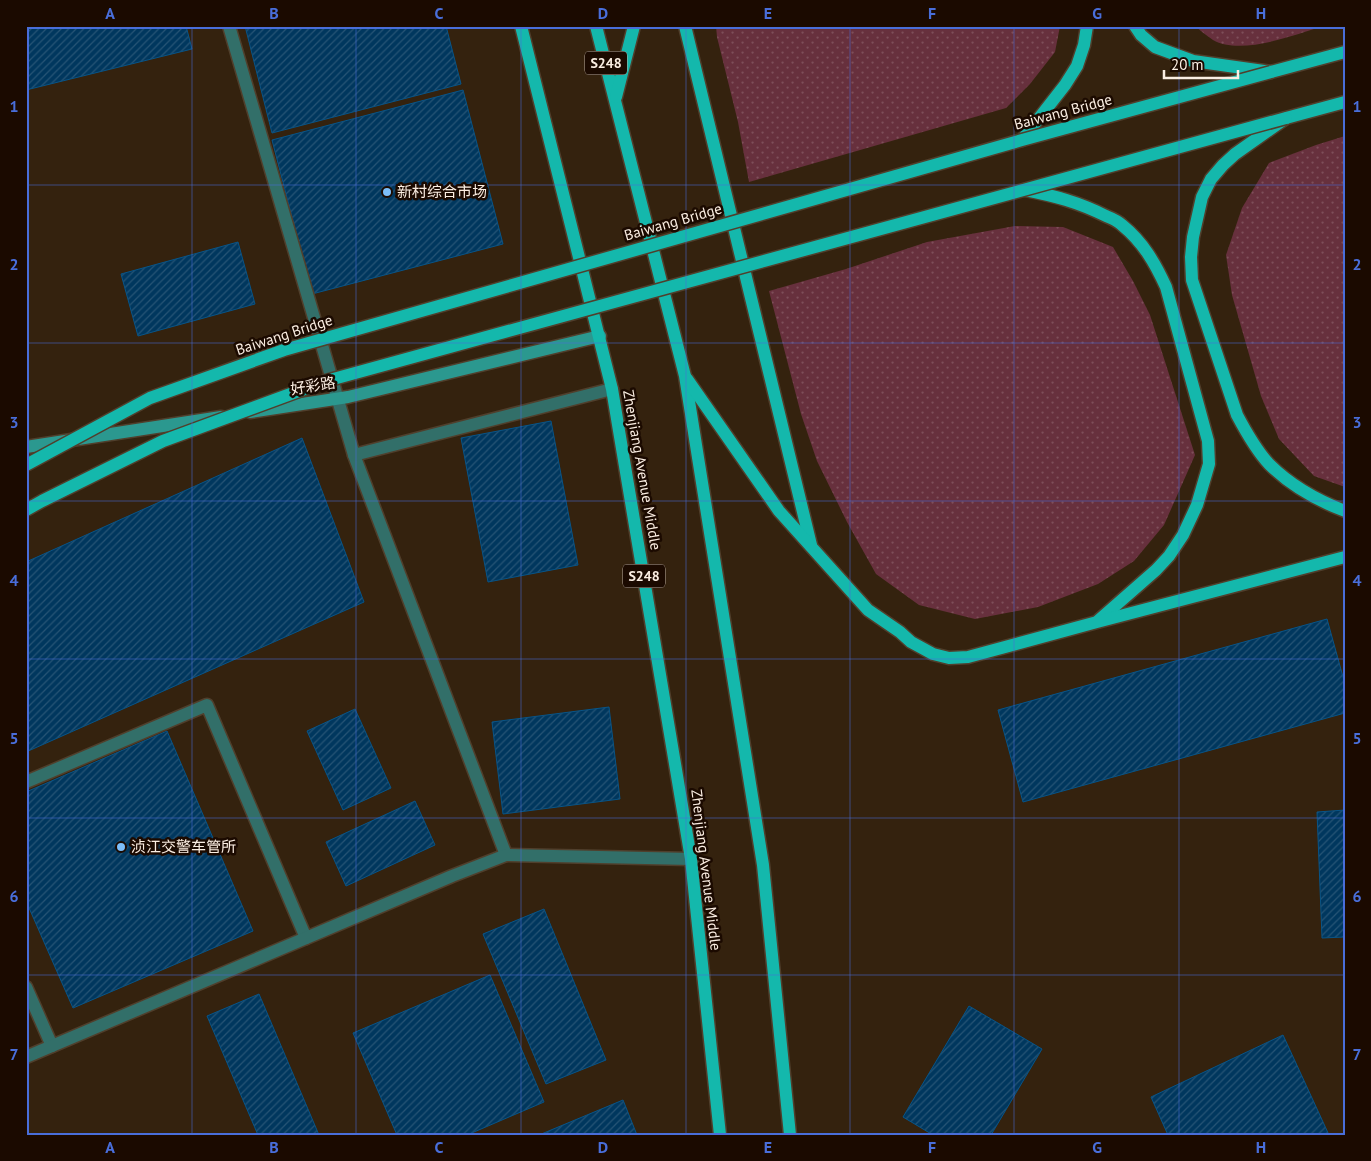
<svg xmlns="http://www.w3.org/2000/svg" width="1371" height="1161" font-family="'PT Sans','Noto Sans SC',sans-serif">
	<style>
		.grass { fill: url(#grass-dots) }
		.building { fill: url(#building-hatch); stroke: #085487 }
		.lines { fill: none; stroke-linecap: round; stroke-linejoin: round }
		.lane-casing { stroke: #503f2c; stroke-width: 15 }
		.street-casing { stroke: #503f2c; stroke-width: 15 }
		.secondary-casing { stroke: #503f2c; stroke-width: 15 }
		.primary-casing { stroke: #503f2c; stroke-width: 15 }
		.lane { stroke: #326f69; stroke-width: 12 }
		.street { stroke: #326f69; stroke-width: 12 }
		.secondary { stroke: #2b988f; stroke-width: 12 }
		.primary { stroke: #14b8ac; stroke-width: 12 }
		.primary-bridge-casing { stroke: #503f2c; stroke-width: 15; stroke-linecap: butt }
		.primary-bridge { stroke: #14b8ac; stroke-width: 12 }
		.grid { fill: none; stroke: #496eda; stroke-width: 1; stroke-opacity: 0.55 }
		.poi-dot { fill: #7cbef9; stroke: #1b0a00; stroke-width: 2 }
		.labels { text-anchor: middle; stroke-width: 5; stroke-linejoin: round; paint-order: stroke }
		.shield { fill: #1b0a00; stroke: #b8aa9e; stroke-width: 1 }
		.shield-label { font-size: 14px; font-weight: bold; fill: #fbeee2 }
		.street-label { font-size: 15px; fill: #fbeee2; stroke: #1b0a00 }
		.poi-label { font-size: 15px; fill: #fbeee2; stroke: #1b0a00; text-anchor: start }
		.neatline { fill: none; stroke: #496eda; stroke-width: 2 }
		.grid-label { font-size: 16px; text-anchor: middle; font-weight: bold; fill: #496eda }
	</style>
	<defs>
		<pattern id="grass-dots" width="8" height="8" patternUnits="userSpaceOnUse" patternTransform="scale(1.25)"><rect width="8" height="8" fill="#67303d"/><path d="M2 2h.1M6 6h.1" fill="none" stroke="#7e4e59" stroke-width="1.8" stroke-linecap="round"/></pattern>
		<pattern id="building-hatch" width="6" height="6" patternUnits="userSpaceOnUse" patternTransform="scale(1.25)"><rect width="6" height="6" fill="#00375e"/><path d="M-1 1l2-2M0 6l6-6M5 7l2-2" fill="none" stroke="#265475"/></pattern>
	</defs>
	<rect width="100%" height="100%" fill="#34220e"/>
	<g class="grass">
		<polygon points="716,26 1060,26 1055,52 1030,84 1006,108 749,182 738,122 717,37"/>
		<path d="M1195,26h128c-29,9 -82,30 -110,14 -6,-4 -12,-9 -18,-14z"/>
		<polygon points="1345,136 1345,487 1314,476 1279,439 1261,396 1232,295 1226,255 1242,208 1269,163 1316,145"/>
		<polygon points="1015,226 1063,227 1113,247 1133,281 1150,315 1195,455 1164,525 1134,561 1098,584 1038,607 975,619 919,605 876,574 847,522 817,461 801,414 769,291 846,269 927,242"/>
	</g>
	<g class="building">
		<polygon points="26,26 186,26 192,49 26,90"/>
		<polygon points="245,26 446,26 461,84 272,133"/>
		<polygon points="463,90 503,244 312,294 272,140"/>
		<polygon points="238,242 255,304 138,336 121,274"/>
		<polygon points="551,421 578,565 488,582 461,438"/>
		<polygon points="302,438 364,602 26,752 26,562"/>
		<polygon points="1327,619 1345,684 1345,713 1023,802 998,710"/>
		<polygon points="609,707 620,799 503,814 492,722"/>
		<polygon points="355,709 391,788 343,810 307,731"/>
		<polygon points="167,731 253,931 73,1008 26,901 26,792"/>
		<polygon points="415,801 435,845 346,886 326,842"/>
		<polygon points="1345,810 1345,937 1322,938 1317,812"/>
		<polygon points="544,909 606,1060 546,1084 483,934"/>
		<polygon points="490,975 544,1102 467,1135 397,1135 353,1033"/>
		<polygon points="259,994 319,1135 258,1135 207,1016"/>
		<polygon points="969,1006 1042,1049 991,1135 933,1135 903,1117"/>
		<polygon points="1283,1035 1329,1135 1168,1135 1151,1097"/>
		<polygon points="623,1100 637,1135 539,1135"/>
	</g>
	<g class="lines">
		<g class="lane-casing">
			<g id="lane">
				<polyline points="354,455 506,855"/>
				<polyline points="26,782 207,705 306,938"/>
				<polyline points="26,987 52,1046"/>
			</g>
		</g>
		<g class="street-casing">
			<g id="street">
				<polyline points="229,26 354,455 612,389"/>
				<polyline points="26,1057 452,876 506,855 691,859"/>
			</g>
		</g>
		<g class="secondary-casing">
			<g id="secondary">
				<polyline points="250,412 348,397 600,336"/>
				<polyline points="26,447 221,417"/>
			</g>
		</g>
		<g class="primary-casing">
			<g id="primary">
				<polyline points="521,26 612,389 691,859 720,1135"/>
				<polyline points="596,26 685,376 763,865 790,1135"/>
				<polyline points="685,26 811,545"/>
				<polyline points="1135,26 1141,35 1155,47 1193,61 1271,72 1345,52"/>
				<polyline points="616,97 634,26"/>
				<path d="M1345,102l-59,16 -51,36 -12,11 -12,14 -9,18 -9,40 -2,20 1,23 45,135c9,17 19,35 32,49 22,22 47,36 76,47"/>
				<polyline points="1022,140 1065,85 1077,66 1084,45 1087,26"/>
				<path d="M1025,190c30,6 53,12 81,26 5,2 12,5 16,9 21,17 33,38 44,62l42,154 1,23 -12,41 -14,30 -14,21 -13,14 -57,50"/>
				<polyline points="687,379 779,511 868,610 900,632 911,642 933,654 949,658 968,657 1097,622 1345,557"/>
			</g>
		</g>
		<use href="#lane" class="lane"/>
		<use href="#street" class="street"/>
		<use href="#secondary" class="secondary"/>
		<use href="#primary" class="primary"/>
		<g class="primary-bridge-casing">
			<g id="primary-bridge">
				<polyline points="26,465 150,398 284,350 1022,140 1271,72"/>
				<polyline points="26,510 42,501 163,441 326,381 1286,118"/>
			</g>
		</g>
		<use href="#primary-bridge" class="primary-bridge"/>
	</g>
	<path class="grid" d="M192,26v1109M356,26v1109M521,26v1109M686,26v1109M850,26v1109M1014,26v1109M1179,26v1109M26,185h1319M26,343h1319M26,501h1319M26,659h1319M26,818h1319M26,975h1319"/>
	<g class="poi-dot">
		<circle cx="387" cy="192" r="5"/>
		<circle cx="121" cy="847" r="5"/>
	</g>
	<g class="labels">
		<g class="shield">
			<rect x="585" y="51.5" width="42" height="23" rx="4"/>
			<rect x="623" y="564.5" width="42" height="23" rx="4"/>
		</g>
		<g class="shield-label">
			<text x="606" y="68">S248</text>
			<text x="644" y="581">S248</text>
		</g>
		<g class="street-label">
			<text transform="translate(1063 112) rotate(-15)" y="5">Baiwang Bridge</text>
			<text transform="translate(673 222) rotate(-16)" y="5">Baiwang Bridge</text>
			<text transform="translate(284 335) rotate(-18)" y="5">Baiwang Bridge</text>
			<text transform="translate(313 386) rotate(-9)" y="5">好彩路</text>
			<text transform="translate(642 470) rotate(80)" y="5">Zhenjiang Avenue Middle</text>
			<text transform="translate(706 870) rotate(83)" y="5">Zhenjiang Avenue Middle</text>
		</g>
		<g class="poi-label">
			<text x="397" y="197">新村综合市场</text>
			<text x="131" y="852">浈江交警车管所</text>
		</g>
	</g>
	<rect width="1371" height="1161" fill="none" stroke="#1b0a00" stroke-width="55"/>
	<path d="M1164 70v8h74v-8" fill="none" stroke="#fbeee2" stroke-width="2.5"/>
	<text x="1171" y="70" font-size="15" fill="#fbeee2" stroke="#1b0a00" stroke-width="4" paint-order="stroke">20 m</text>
	<rect x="28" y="28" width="1316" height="1106" class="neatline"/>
	<g class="grid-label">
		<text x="110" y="19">A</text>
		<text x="274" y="19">B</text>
		<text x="439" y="19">C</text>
		<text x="603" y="19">D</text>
		<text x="768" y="19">E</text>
		<text x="932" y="19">F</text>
		<text x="1097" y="19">G</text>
		<text x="1261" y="19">H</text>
		<text x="14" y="112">1</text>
		<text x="1357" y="112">1</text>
		<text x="14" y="270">2</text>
		<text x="1357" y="270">2</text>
		<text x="14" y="428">3</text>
		<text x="1357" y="428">3</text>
		<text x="14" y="586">4</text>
		<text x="1357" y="586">4</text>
		<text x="14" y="744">5</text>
		<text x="1357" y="744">5</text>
		<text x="14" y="902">6</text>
		<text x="1357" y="902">6</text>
		<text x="14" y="1060">7</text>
		<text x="1357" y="1060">7</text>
		<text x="110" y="1153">A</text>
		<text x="274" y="1153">B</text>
		<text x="439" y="1153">C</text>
		<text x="603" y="1153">D</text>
		<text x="768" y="1153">E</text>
		<text x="932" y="1153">F</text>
		<text x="1097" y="1153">G</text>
		<text x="1261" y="1153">H</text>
	</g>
</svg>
